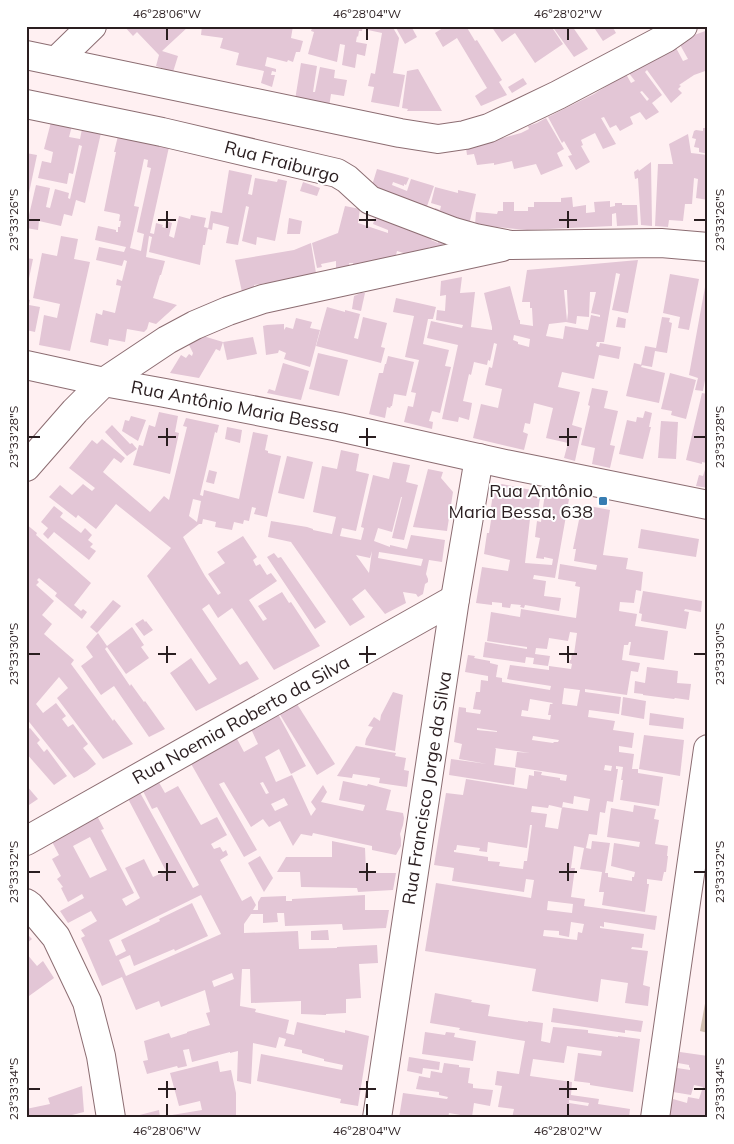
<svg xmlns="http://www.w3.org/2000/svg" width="734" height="1144" font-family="Mulish,sans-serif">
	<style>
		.pitch { fill: #d2bfb1 }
		.building { fill: #e3c6d6; fill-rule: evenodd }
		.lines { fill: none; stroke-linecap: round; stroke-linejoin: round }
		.minor-casing { stroke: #8c6d72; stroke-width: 30 }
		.minor { stroke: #fff; stroke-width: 28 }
		.ticks { fill: none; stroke: #2a1e20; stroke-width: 2 }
		.poi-dot { fill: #377db2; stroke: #fff; stroke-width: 2 }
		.labels { text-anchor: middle; stroke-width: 4; stroke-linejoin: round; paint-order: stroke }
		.street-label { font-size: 18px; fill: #2a1e20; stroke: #fff }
		.poi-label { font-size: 18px; fill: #2a1e20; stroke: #fff; text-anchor: end }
		.neatline { fill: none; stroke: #2a1e20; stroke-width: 2 }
		.ticks-label { font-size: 12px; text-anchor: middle; fill: #2a1e20 }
	</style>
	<rect width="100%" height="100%" fill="#fff0f2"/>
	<polygon class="pitch" points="708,987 708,1033 700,1031"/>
	<g class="building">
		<polygon points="124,26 189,26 162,51 178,56 173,72 156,66 159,55 137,32 133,36"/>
		<polygon points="202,26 293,26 291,38 303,41 300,52 296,52 293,62 288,60 287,62 267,57 265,66 276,69 276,72 272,71 271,75 275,75 272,87 261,83 264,71 236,65 239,53 220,48 223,38 201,35"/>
		<polygon points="313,26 363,26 362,31 359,31 358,37 357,36 356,42 367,44 365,56 357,54 355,68 342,65 345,45 340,44 337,62 308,54 314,32 311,31"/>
		<polygon points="369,26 392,26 399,38 393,73 405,75 399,107 371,102 374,87 368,86 371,73 375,74 382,33 368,30"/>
		<polygon points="395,26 411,26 417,37 405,44"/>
		<polygon points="446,26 466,26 475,41 477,40 502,80 499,82 507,95 481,106 475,96 487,88 457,38 443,47 435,33"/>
		<polygon points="491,26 551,26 563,44 535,63 515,33 502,42"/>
		<polygon points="552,26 572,26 588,49 574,57"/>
		<polygon points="593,26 612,26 616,33 603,41"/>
		<path d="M708,30v40l-14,5 -15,10 2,1 -3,3 4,4 -11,10 -24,-33 -2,2 17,23 -10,8 7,9 -13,8 -6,-8 -10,5 3,7 -13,7 -4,-6 -6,3 -6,-11 -3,1 15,26 -13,5 -8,-16 -14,7 2,5 -2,1 9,16 -14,8 -8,-14 4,-1 -8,-14 -2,2 -14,-26 46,-23 32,-20 5,9 4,-2 -7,-9 46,-28 9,17 5,-2 -10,-18zM642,91l7,8 -2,2 -7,-9z"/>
		<polygon points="301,63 317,66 313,92 315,92 320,67 335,70 334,78 347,80 344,96 331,94 329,107 295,100"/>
		<polygon points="418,69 442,111 407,111 408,109 402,108 407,71"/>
		<polygon points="523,78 527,84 512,93 508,87"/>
		<polygon points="546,118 564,149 557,153 563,166 541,175 536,164 514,169 512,161 494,165 494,163 477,165 474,154 467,155 466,148 502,134 503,138 521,133 529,129 528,126 537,123"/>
		<polygon points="51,122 72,126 69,137 80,139 82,129 101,133 85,203 76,200 72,216 64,214 61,226 39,221 38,230 26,228 36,185 50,188 46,207 50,208 55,189 69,193 68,198 70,199 82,146 79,145 73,174 69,173 67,184 38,178 42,161 51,163 53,152 44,149"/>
		<polygon points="703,128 708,128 708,154 699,152 699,148 694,147 696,139 692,138 694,131 696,130 703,131"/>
		<polygon points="688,134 691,153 708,155 708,200 696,198 698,179 694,178 692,204 685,204 683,221 669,220 668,227 655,226 658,164 673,164 669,144"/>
		<path d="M118,136l51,11 -19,86 4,1 2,-11 7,2 -1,2 3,1 1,-7 6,2 -3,13 5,2 5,-22 11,3 1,-4 15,3 -2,9 4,1 -3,17h-2l-3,20 -51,-13 3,-15 -3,-1 -3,21 19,4 -4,14h-1l-7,23 24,7 -21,19 -7,-2 -2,7 -3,3 -17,-3 -2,13 -16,-3 -1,7 -18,-4 6,-29 6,2 1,-5 12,3 6,-27 -5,-1 1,-6 5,2 5,-20 -3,-1 -2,6 -26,-6 3,-13 25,5 2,-5 -31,-7 3,-14 18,4v2h2v-5h2l1,-6h-2l1,-6 -1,-1 -15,-3 12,-59h-2zM144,159l4,1 -1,7 4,1 -14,64 7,2 -3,17 -11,-3 9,-41 -5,-1z"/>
		<polygon points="26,153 37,155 29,193 26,193"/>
		<polygon points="651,162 652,226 641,225 638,178 635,179 634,172 638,169 639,171"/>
		<polygon points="377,169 409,178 406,185 404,184 404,186 393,182 392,185 407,191 411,179 434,186 425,212 370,192"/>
		<polygon points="229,170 252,175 248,194 252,195 255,178 277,182 278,179 287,181 275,241 257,237 256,245 242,241 249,207 246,206 238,245 226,243 229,227 213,223 212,230 208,229 211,211 222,213"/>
		<polygon points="303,182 320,188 317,196 300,191"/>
		<polygon points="435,187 458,193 458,190 476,194 469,225 432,218 435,208 440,210 441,206 431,203"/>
		<polygon points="572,197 573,207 586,205 586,213 595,212 594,202 610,201 610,207 615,206 615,203 622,203 622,205 637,205 638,225 617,226 616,213 612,214 612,226 527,230 475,225 476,212 497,214 498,211 503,211 503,202 514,202 514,211 528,211 528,207 534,207 534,202 561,202 561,198"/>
		<polygon points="345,206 360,209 358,223 388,233 388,230 373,224 376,215 432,235 431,240 438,243 438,241 443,243 441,251 429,247 426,257 411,252 410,255 397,251 394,263 365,266 365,262 359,263 359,266 354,267 353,263 349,263 350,270 336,271 336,261 321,264 322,267 317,268 312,243 338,233"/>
		<polygon points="289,218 302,221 300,234 287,234"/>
		<polygon points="61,236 78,239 74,259 90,262 70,351 39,345 44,315 57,318 60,304 33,298 42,253 57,256"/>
		<polygon points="311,243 316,273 267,286 267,283 254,285 255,289 242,292 235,260 294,250"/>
		<polygon points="26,258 33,259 28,283 26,283"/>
		<path d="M638,260l-10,53 -16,-3 8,-36 -4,-1 -12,69h-7l-1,4 3,1 1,-4 21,4 -2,12 -20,-4 -5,24 -32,-7 -4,15 22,5 -8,33 10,3 -7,33 -11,-3 4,-15 -22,-5 7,-30 -19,-5 -4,21 -5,-1 -2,9 5,2 -4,16 -51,-12 8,-34 17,4 4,-19 -17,-4 4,-18 3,1 5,-24 -3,-1 -4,18 -2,-1 -1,5 -13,-3 -3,13 -2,-1 -6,27 9,2 -3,17 -10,-3 -1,5 -16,-3 16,-74 -31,-7 4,-17 31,7 1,-3 -27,-5 1,-10 8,1 1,-16 -6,1 1,-15 21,-4 -2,16 15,-1 -4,35 21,3v-3l-8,-34 26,-7 9,34h1v4l13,2 -1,-18h-2v-6h-8l5,-32zM564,290h3l1,23 -1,8zM590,292h6l-5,21 9,2v2l-9,-2 -3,15 -23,-4 -2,13 -17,-3 3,-12 17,-2 10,2 1,-8 12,1zM514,335l16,4 -1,8 -11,-3v-2l-5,-2z"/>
		<polygon points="670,274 699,279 689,330 678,328 680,317 663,313"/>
		<polygon points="707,276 708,277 708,380 705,380 703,391 695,390 698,378 689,375"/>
		<polygon points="361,293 365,293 361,311 352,309 354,296"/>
		<polygon points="396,298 436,307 433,319 428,319 423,344 449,350 445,366 451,367 440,413 432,411 429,421 433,422 432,429 404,422 408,406 413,407 416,393 411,392 419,360 405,357 414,316 393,312"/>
		<polygon points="26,299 30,300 29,305 40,307 35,332 26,330"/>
		<polygon points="327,307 345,312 345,310 360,314 354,338 358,339 363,317 387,323 381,347 385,348 381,363 316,346"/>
		<polygon points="618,317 626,319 625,328 616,327"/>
		<polygon points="662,317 670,318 669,322 672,323 667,353 655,351 652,367 641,365 645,346 656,348"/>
		<polygon points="296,318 312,322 310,328 320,330 310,367 284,359 286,353 279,350 278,353 266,355 263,326 267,325 284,324 284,330 286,327 293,329"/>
		<polygon points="203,336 223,342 220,351 216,349 199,378 170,373 181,355 186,358 189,354 192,356 193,353 188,343"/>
		<polygon points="253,337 257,354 227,360 223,342"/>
		<polygon points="318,353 348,360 339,396 309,389"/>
		<polygon points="388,356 414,362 406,396 394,394 392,406 391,406 390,408 387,407 385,418 369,414 379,373 383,373 385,364 386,364"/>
		<polygon points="283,363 309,371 301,400 267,393 269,389 275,391"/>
		<polygon points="634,363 642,365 641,367 665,373 659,403 626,396"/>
		<polygon points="670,373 696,380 686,419 671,415 672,411 661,409"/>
		<polygon points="592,388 608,391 604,408 618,411 610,445 615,446 610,468 592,464 595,448 581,445 590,406 588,405"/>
		<polygon points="702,393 708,394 708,488 696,486 699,475 703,476 707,463 702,462 702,464 686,460"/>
		<polygon points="645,411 652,413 649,427 651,427 643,459 619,454 627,420 636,422 637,417 643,418"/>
		<polygon points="159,412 178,416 175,432 179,433 170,474 133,465 139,445 143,446 149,425 155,427"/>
		<polygon points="131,416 146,420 138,441 122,431 125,420 129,421"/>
		<path d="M186,418l33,7 -2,8 -2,-1 -15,63 3,1 1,-6 35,9 14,-67 15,3 -3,15 3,1v2l13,3 -14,61 -13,-3 2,-6 -4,-1 -3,14 -5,-1 -1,4 -9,-2 -2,8 -17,-3 1,-5 -13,-3 -1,5h-3l-16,13 22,39 13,19 3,-2 -13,-19 17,-11 -8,-11 26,-16 14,21 -4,3 3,6 4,-2 7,11 4,-2 6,8 -28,19 14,21 4,-2 -9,-13 24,-14 7,11 2,-1 29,44 -46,24 -42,-62 -14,10 -9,-14 -7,5 38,56 7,-4 12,18 -63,32 -26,-38 21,-15 18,26 8,-5 -70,-103 24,-28 -55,-44 -20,25 -18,-14 -2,3 -27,-21 11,-12 12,10 11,-11 9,7 3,-3 -26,-20 23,-28 5,4 5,-5 23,19 -4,5 -7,-5 -11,14 47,40 14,-16 5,4 18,-73 -4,-1zM193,499l8,2 -4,21 -8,-6z"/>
		<polygon points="661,421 678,422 676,459 658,458"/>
		<polygon points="112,425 130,444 132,443 137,449 127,456 105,432"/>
		<polygon points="227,427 242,430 240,443 225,439"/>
		<path d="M341,450l18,4 -3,17 13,3 -13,57 -14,-3 -2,8 21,4 3,-12 -3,-1 12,-52 16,4 4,-17 17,3 -4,17 12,3 -14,55 -12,-2 10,-41h-1l-9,35 -14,-4 -4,13 16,6v-2l17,4 4,-14 34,5 -3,22 -13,-2 -3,14 2,5v3l-3,2 -2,10 -5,3 -2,-3 -13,-2 3,11 -21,11 -20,-25 -13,10 13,18 -15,9 -59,-84 -23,-5 3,-16 36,6 6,2v1l19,4 4,-17 -23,-5 9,-46 15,3zM372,551l-3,22 -13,-18 14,3zM379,552l44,7 -2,7 -43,-8z"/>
		<polygon points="287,456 313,462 304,499 278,493"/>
		<polygon points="428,469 443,472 441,478 453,492 447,531 413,527"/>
		<polygon points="209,470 217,472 214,484 206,482"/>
		<polygon points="502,484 541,492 538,511 534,511 533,519 530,519 525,563 552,565 553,559 544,557 544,559 536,558 540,538 535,537 537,521 541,522 545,493 569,499 555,578 534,575 533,579 546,581 544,596 561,598 559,611 525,605 524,608 520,607 521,605 511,604 510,608 502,607 502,603 492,602 492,605 476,603 482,567 508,571 510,560 484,554 487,533 489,533 492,514 490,514 494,487"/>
		<path d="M584,505l26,5 -7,45 25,3 -2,11 17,3 -2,19 -5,-1 -2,13 -14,-1 -1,9 18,3 -2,12 33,5 -4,29 -35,-5 2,-13h-2l-1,3h-4l-2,15 18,3 -2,9 -7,-1 -4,24 -42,-6v3l36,5 -2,17 -30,-4 -1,7 27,4 -2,9 21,3 -2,15 -13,-2v6l15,2 -2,15h6v4l25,4 -4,29 -39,-6 3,-20h-2l2,-13 -7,-1v3h2l-5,33 -6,-1 -2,12 -5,-1 -3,23 -8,-1 -3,14 5,1 1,-8 18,2 -5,30h3v4l24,4v-4h2l1,-5 -24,-6 3,-23 25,4 1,-5 -33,-5 4,-29 22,4 1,-7 22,4 -2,10 5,1 -4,24 13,2 -1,10h1l-2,16h-2l-2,9 -15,-2v5h2l-4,28 -43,-7 2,-13h-5l3,-20 -22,-3 4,-21 -10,-2 -3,22h4l-4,29 14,2 -1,7 73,10 -2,14 -51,-8v5l-4,-1v2l44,6 -2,14 -10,-1 -1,2 17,2 -5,34 7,2 -2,19 -23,-3 3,-20 -27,-4 -3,23 -66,-11 4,-22 -111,-18 11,-68 95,15 3,-18 -8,-1 -2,13 -72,-11 2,-13 -20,-3 12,-72 17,2 3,-16 61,10 2,-14 5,1v-5l8,1 -1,3 19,3v2l6,1 1,-6 -52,-8 2,-15 13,1 -35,-5 1,1 -2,16 22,3 -2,17 -65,-10 2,-16 36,5 -28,-5 3,-15 -8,-2 5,-35 7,1v4l14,2 1,-4 -8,-1 3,-17h4l1,-12 7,1v-5l-23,-4 3,-17 7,1 -1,2 16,3v2l8,2 -2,12 6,1v4l48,8 1,-4 -44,-7 3,-14 39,5v-4l22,3 1,-5 -3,-1 1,-3h1l1,-7 2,1 3,-21 -7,-1 -2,9 -19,-3 -2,11 -11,-1 -1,6 15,2 -2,10 -15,-2 1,-6 -8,-1 -1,6 -42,-6 2,-15 42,7v-2l-40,-6 4,-29 29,5 1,-8 55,9 4,-31 -5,-1 1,-4 -18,-3 2,-15 36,6 1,-5 -23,-4 2,-12h-3l7,-34 2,1zM564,688l16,2 -3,16 -15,-2zM530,699l23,4 -1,1h-2l-2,11h3l-1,5 -29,-4 1,-6 6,1zM477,728l20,3v1l-20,-2zM533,736l26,4 -1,2h-4l-1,1 -21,-3zM605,765l7,1 -1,5 -7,-1zM574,796l16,3 -2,12 -26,-4 -4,22 -13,-2 2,-13 -16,-2 1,-6 16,2 1,-3 13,3 1,-6 10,2zM530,825h2l-5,36h-3l-1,8 -24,-3 1,-4 -12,-1v-4l-34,-5v-2h2l1,-5 23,3 -1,3 8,1 1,-10 39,6zM548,901l25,3 -1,9 -25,-3zM571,922l13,2 -2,9 -4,-1 -1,8 -34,-4 1,-6 15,1v4l10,2z"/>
		<polygon points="54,506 63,513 60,517 81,533 85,528 92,535 88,540 93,544 90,547 96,551 89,560 54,532 48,539 43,534 48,528 41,522"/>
		<polygon points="26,524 37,533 36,535 91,583 74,605 81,611 83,609 87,612 82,619 55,596 57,593 39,578 37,580 39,582 36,585 54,601 42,615 52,624 44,634 74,660 71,664 113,721 114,719 133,744 103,759 57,698 68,688 59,677 36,704 43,713 56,703 66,716 62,719 68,727 73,724 88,744 83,748 96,764 87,771 74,778 26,718 28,713 26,712 26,570 28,568 26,566"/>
		<polygon points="641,529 699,539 696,557 638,548"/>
		<polygon points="274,553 278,558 281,557 326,622 315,629 267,557"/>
		<polygon points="643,591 702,601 701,612 685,609 684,611 689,612 686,629 641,621 642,614 639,613"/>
		<polygon points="113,600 121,606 97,633 90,627"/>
		<polygon points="143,619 145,622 146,621 153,630 144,636 135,624"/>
		<polygon points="132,627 144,645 141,647 149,658 126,674 107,647 105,649 130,686 131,684 144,702 145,701 165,729 149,737 114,686 101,695 81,666 93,657 86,647 98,633 107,646"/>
		<polygon points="647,667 678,671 677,683 691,684 689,700 675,698 674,699 643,695 643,694 634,693 635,681 645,683"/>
		<polygon points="393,692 403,695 395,751 365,745 366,739 373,727 368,726 374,717 380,721 381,715"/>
		<polygon points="623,697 646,701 644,719 621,715"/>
		<polygon points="297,704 335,764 317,775 279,713"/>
		<polygon points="650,713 684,718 683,729 649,725"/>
		<path d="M278,714l28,52 -15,8 -12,-25 -14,8 11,25 16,-7 19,41 5,-7 -5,-7 12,-17 4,7 -6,10 42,9 2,-6 -26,-5 4,-19 24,5 1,-2 23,6 -5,20 17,3 1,5 -1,7 -3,9 1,5v7l-5,9 -24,-5v-4l-59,-13 -1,3 -11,-2 -8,12 -13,-25 -11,6 -6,-8 -12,8 -27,-45 -5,2 38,66 -13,7 -54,-95 46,-25 8,15 14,-8 -7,-15zM263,782l6,11 -3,1 -6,-11zM284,798l4,7 -13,6 -4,-7z"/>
		<polygon points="30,728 40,740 37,743 44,752 47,749 67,776 54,785 26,753 26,731"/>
		<polygon points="644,735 684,740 680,776 639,769"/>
		<polygon points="356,746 396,753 395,756 406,758 404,770 409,771 407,787 379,783 380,778 353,774 352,778 337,776"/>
		<path d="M157,779l8,14 13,-7 23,39 16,-8 10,18 -16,9 3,5 6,-2 3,5 3,-2 2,5 -8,5 22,41 9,-5 5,9 -3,5h5v-8l3,-5 25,-1v5h6v-2l73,-4v15h24l-3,18 -43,2 -1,-6 -57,2 -1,-13h-7l1,9 -15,1v-9h-12l-7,10v9l54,-2 1,18 38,-1v-1l40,-2 1,18 -19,1 2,34 -15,1v14l-20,1v1l-25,-1v-13l-50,2 -1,-34h-8l-2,37 16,3 -1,3 34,8 -3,13 8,2 3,-13 48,11v-3l24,6 -11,70 -18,-3 1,-4 -84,-18 4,-27 81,16 1,-5 -19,-4v-2l-22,-6v-3l-18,-4 2,-7 -7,-2 -3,11 -23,-5 -2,41 -14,-3 1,-30 -8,2v-1l-38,10 -3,-13 -6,1 4,16 -9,2 -1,-2 -30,8 -4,-13 5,-1 -4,-19 25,-8 2,5 16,-5v-1l23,-7 -4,-12 4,-1 -5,-22 -44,17 -2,-6 -23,9 -14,-33 -20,9 -15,-35 -6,-13 4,-2 -4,-6 16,-9 -6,-10 -23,12 -8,-12 24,-13 -2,-4 -14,8 -7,-14 2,-1 -6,-8 4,-3 -9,-17 7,-4 -10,-19 46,-24 9,17 -3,1 33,63 -12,6 4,7 14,-8 -15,-30 19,-9 9,18 13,-6 -40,-76 12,-6 55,99 6,-3 -42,-78 -5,2 -11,-22zM90,837l17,33 -17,8 -17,-32zM201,895l20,39 -95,42 -7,-16 11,-5 4,11 40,-17 1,2 33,-15 -16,-33 -33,16 1,2 -39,19 5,11 -10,5 -7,-16zM232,973l2,6 -20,8 -2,-6z"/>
		<polygon points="26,785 38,799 26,807"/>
		<polygon points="332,841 365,848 366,873 396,873 393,890 358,892 357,888 301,887 300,872 277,872 286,857 332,857"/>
		<polygon points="260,856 273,878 264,892 248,863"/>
		<polygon points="328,930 329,940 311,940 311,931"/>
		<polygon points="26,933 32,939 26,944"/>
		<polygon points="26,953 37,966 43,961 54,978 29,996 28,994 26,995"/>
		<path d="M435,993l37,7 -1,2 19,3 -2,11 40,6v-1l15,2 -2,18 9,2 3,-16 35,3v3l30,4v-1l22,3 -7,53 -43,-7v-2l-16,-2 4,-28 23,3 1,-5 -35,-5 -3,17 -31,-4 -3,17 42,6 -1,13 28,4 -1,5 32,5 -1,9h-54l-11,-2v2h-52l2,-9 -16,-2 4,-21 -7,-1 2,-14 22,3 6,-33 -66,-11 1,-2 -30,-5zM569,1100l20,3 -1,3 -19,-3z"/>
		<polygon points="553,1008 643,1021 641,1032 625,1030 625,1033 551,1022"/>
		<polygon points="425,1032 445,1035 446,1032 455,1033 454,1037 476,1041 473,1061 422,1054"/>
		<polygon points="680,1052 708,1056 708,1118 668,1118 673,1099 687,1103 688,1097 699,1099 703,1087 694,1085 691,1095 673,1092 677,1068 690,1070 690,1068 689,1067 689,1065 678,1063"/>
		<polygon points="409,1057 440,1062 439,1070 423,1068 422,1074 407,1071"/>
		<polygon points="218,1061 220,1072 231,1070 236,1093 236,1118 128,1118 159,1110 160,1117 202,1110 200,1101 179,1106 170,1073"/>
		<polygon points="444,1063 459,1065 459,1067 470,1068 468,1083 473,1084 473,1088 493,1090 490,1106 474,1103 472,1117 449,1113 448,1118 399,1118 403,1093 447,1099 448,1097 439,1095 439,1092 416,1089 419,1076 430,1078 431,1071 442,1073"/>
		<polygon points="82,1086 84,1112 60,1118 26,1118 26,1109 50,1104 48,1098"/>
	</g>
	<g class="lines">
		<g class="minor-casing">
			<g id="minor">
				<polyline points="26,55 400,133 438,139 465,135 489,128 558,95 666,38 683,26"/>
				<polyline points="56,61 92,26"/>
				<polyline points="26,104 162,132 337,173 347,179 370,200 454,232 475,238 511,245 661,243 708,247"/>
				<polyline points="26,365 104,382 165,393 339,427 510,465 708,505"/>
				<polyline points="26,467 75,411 104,382 167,340 195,325 228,311 263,299 295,292 502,247"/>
				<polyline points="26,841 455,599"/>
				<polyline points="26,903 30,906 56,937 87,1002 101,1056 111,1118"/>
				<polyline points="377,1118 455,599 479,458"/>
				<polyline points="655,1118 708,749"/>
			</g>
		</g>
		<use href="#minor" class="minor"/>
	</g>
	<path class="ticks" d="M167,28v12M367,28v12M568,28v12M167,211v17M367,211v17M568,211v17M28,220h12M158,220h18M359,220h17M559,220h18M694,220h12M167,428v18M367,428v18M568,428v18M28,437h12M158,437h18M359,437h17M559,437h18M694,437h12M167,646v17M367,646v17M568,646v17M28,654h12M158,654h18M359,654h17M559,654h18M694,654h12M167,863v18M367,863v18M568,863v18M28,872h12M158,872h18M359,872h17M559,872h18M694,872h12M167,1081v17M367,1081v17M568,1081v17M28,1089h12M158,1089h18M359,1089h17M559,1089h18M694,1089h12M167,1104v12M367,1104v12M568,1104v12"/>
	<rect class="poi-dot" x="598" y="496" width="10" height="10" rx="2.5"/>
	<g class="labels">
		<g class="street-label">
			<text transform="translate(282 162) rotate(15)" y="6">Rua Fraiburgo</text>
			<text transform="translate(235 407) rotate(11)" y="6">Rua Antônio Maria Bessa</text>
			<text transform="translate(241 720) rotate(-29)" y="6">Rua Noemia Roberto da Silva</text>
			<text transform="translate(427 788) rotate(-81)" y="6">Rua Francisco Jorge da Silva</text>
		</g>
		<g class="poi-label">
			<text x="593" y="497">Rua Antônio<tspan x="593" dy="21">Maria Bessa, 638</tspan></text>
		</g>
	</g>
	<rect width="734" height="1144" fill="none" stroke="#ffffff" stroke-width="55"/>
	<rect x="28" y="28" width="678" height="1088" class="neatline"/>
	<g class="ticks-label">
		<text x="167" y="18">46°28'06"W</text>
		<text x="367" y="18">46°28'04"W</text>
		<text x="568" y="18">46°28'02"W</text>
		<text transform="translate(14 220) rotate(-90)" y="4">23°33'26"S</text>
		<text transform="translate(720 220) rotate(-90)" y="4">23°33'26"S</text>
		<text transform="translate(14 437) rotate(-90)" y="4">23°33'28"S</text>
		<text transform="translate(720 437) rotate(-90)" y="4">23°33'28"S</text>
		<text transform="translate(14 654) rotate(-90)" y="4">23°33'30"S</text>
		<text transform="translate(720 654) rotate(-90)" y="4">23°33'30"S</text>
		<text transform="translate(14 872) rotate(-90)" y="4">23°33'32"S</text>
		<text transform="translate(720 872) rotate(-90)" y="4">23°33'32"S</text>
		<text transform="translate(14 1089) rotate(-90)" y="4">23°33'34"S</text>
		<text transform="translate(720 1089) rotate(-90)" y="4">23°33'34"S</text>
		<text x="167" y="1135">46°28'06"W</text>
		<text x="367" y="1135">46°28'04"W</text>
		<text x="568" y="1135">46°28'02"W</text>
	</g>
</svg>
